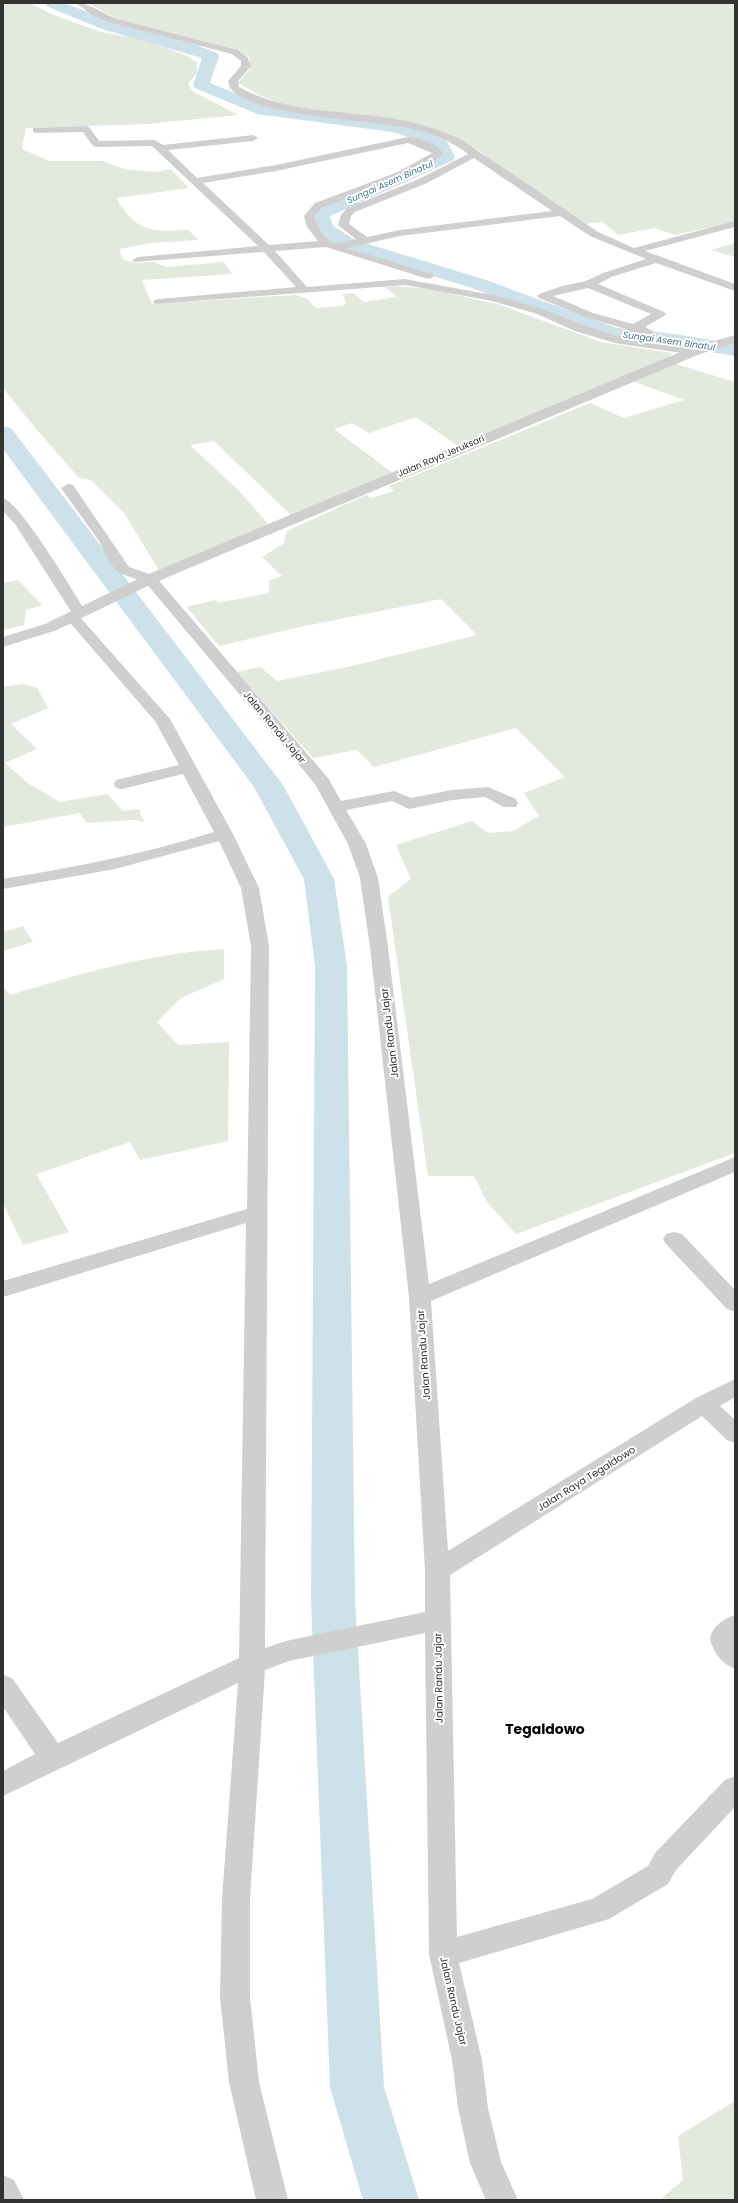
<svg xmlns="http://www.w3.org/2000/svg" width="738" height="2203" font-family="Poppins,sans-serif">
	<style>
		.green { fill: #e3e9dc }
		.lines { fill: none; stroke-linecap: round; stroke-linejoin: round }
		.river { fill: #cce1ea; fill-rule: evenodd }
		.minor { fill: #cfcfcf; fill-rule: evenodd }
		.tertiary { fill: #cfcfcf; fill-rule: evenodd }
		.labels { text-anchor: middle; stroke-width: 4; stroke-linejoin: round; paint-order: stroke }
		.far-water-label { font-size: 9px; font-style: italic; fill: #437892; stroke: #fff }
		.far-street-label { font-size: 9px; fill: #323232; stroke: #fff }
		.street-label { font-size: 10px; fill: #323232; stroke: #fff }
		.near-quarter-label { font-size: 14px; font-weight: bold; fill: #000; stroke: #fff }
	</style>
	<rect width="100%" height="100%" fill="#fff"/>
	<g class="green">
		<path d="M3,3h27l21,11 50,18 39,7 45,16 12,7v11l-9,11 4,7 46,24 -91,9 -121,4 -4,21 28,12h52l22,8 31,3 16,-3 18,19 -73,10c20,34 35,34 72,32l11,10 -49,3 -31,6 4,11 12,3 19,-1 12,5 58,-5 8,12 -90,6 10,24 143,-9 13,4 7,9 28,-2 3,-4 -4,-8 11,-1 11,9 33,-5 -12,-10 12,-1 32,3 68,15 104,38 71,11 -5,6 -209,87 -42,-29 -47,16 -17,-10 -18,6 59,44 -101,43 -78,-75 -24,4 50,47 29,33 -109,47 -36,-59 -33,-33 -12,-2 -42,-48 -34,-42z"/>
		<polygon points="88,3 735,3 735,222 675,235 655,228 618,235 603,222 583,224 511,176 480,151 449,134 399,120 290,107 259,95 238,83 250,69 250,58 235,49 119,20"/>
		<polygon points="735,243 735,257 711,250"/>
		<polygon points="676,364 735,382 735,1153 516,1234 487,1202 474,1176 428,1176 388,897 411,879 396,845 472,821 488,833 513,831 539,816 524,793 565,777 516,728 374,767 357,750 313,758 237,672 260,667 277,681 348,667 477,635 441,599 300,627 219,646 187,607 216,600 218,603 269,593 269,581 282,576 262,557 283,544 287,531 366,495 372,498 394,491 389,486 590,403 624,418 684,400 632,381"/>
		<polygon points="18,580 42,605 26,610 24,625 3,630 3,583"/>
		<polygon points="23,684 37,688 48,708 11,724 37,749 5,763 29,784 60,802 107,794 123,811 139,809 144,822 132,820 86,823 80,813 3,827 3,687"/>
		<polygon points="23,926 33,942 3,951 3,932"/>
		<path d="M224,949v30l-43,19 -24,24 21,23 51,-3 -1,99 -88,19 -10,-18 -94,32 33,58 -46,13 -20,-42v-217l7,9c70,-21 140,-42 214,-46z"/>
		<polygon points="735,2101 735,2200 660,2200 683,2180 678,2136"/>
	</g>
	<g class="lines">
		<g class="river">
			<polygon points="45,3 64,3 128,27 193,44 217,53 219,56 210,83 261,104 396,122 445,138 455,157 452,161 330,216 333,226 355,240 483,279 617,328 675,334 735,344 735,356 675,346 607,338 469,287 341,248 318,233 311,214 313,210 436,155 432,145 393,132 257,114 195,88 193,85 202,58 105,30 58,11 47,6"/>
			<polygon points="3,426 11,428 283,785 334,879 347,966 355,1599 384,2087 419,2200 363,2200 330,2087 311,1599 315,966 304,879 254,787 3,449"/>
		</g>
		<g class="minor">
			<path d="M76,3c14,0 28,11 41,16l121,31 10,8 3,8 -13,15 1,6c47,26 100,23 151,31 25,4 49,11 72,22l136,92 36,16 101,-27v6l-90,24 90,33v7l-79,-28 -45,14 -13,7 66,28 2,2 -2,2 -19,11 10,5 -6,4 -21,-4 -2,-3 -41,-12 -46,-19 -2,-2 2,-2 23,-8 24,-5 17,-8 43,-14 -56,-23 -30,-20 -160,20 -53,12 85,26 2,2 -2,2 -4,1 -102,-32 -51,4 32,36 98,-8 93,17 47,14 38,15 34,11 78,11 6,4 -2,3 -4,1 -80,-12 -40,-12 -38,-17 -45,-13 -87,-16 -250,19 -2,-2 2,-2 4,-1 137,-12 -32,-35 -130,10 -2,-2 6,-3 120,-11 -106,-100 -56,1 -3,-1 -10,-14 -47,1 -3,-1v-4l53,-2 3,1 10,14 56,-1 8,5 90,-10 5,3 -5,3 -85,9 29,28 79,-13 132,-28c10,0 30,7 35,16l-1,2 -8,6 -29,15 -82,31 -9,9c3,9 11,25 21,27 6,1 15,-3 21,-4l-18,-14 3,-10 6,-7 72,-29 49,-25c-17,-13 -35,-21 -55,-25 -41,-10 -158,-11 -183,-41l-2,-7 13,-15v-5l-9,-7 -121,-31 -19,-8zM408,143l24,10 -34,19 -83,31 -11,13 3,11 11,14 -49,4 -66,-62 73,-12zM474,158l78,53 -152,19 -33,7 -18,-13 2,-8 4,-4 72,-29zM588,288l63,26 -18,10 -40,-11 -40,-17z"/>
			<path d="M68,484l5,1 56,82 26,9 173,202 13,23 53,-10 17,7 41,-8 36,-3 28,12 2,4 -2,4h-12l-19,-10 -33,3 -43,9 -17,-8 -46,9 20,34 12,34 10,69 41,337 306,-127v15l-304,129 17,250 248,-153 39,-19v18l-15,9 15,14v23l-8,-3 -25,-24 -252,159 7,362 135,-38 56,-33 8,-14 69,-72 10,-4v31l-59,63 -8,14 -59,35 -150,44 23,97 6,48 13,54 17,38h-32l-16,-37 -12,-55 -6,-48 -23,-106 -4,-321 -136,28 -24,9 -15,229v98l9,85 29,118h-32l-27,-118 -9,-85 2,-98 16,-216 -235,113v-25l32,-17 -32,-47v-32l9,3 46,65 181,-85 7,-435 -243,74v-16l244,-72 4,-263 -10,-58 -22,-47 -104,28 -112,20v-10c71,-12 142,-25 211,-47l-31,-58 -61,15 -6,-1 -2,-4 2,-4 63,-15 -24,-44 -90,-104 2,-3 5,-1 -57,-89 -12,-13v-13c17,4 71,95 83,114l-7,4 91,103 63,115 26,54 10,58 -4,702 21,-7 139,-29v-42l-16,-273 -39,-350 -10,-69 -12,-34 -33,-60 -170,-202 -26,-9 -9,-10 -11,-22 -38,-53z"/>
			<polygon points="674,1232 682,1234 735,1290 735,1312 727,1309 666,1244 663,1239 666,1234"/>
			<path d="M735,1615v54c-13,-5 -21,-16 -25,-29 1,-13 13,-21 25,-25z"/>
			<polygon points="3,2175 14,2180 24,2200 3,2200"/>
		</g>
		<polygon class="tertiary" points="735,335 735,343 700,354 156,582 57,630 3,647 3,637 45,624 144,576 690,348"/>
	</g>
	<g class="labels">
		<g class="far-water-label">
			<text transform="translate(390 182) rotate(-24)" y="3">Sungai Asem Binatul</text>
			<text transform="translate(669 341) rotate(8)" y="3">Sungai Asem Binatul</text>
		</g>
		<g class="far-street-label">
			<text transform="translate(441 456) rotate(-23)" y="3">Jalan Raya Jeruksari</text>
		</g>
		<g class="street-label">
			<text transform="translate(275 727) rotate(50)" y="4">Jalan Randu Jajar</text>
			<text transform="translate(389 1033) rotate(-97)" y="4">Jalan Randu Jajar</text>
			<text transform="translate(423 1355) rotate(-94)" y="4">Jalan Randu Jajar</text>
			<text transform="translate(586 1478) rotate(-32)" y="4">Jalan Raya Tegaldowo</text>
			<text transform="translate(438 1678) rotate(-91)" y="4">Jalan Randu Jajar</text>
			<text transform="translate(454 2001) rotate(77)" y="4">Jalan Randu Jajar</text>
		</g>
		<g class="near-quarter-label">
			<text x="545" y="1734">Tegaldowo</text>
		</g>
	</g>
	<rect width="738" height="2203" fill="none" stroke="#323232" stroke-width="8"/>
</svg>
